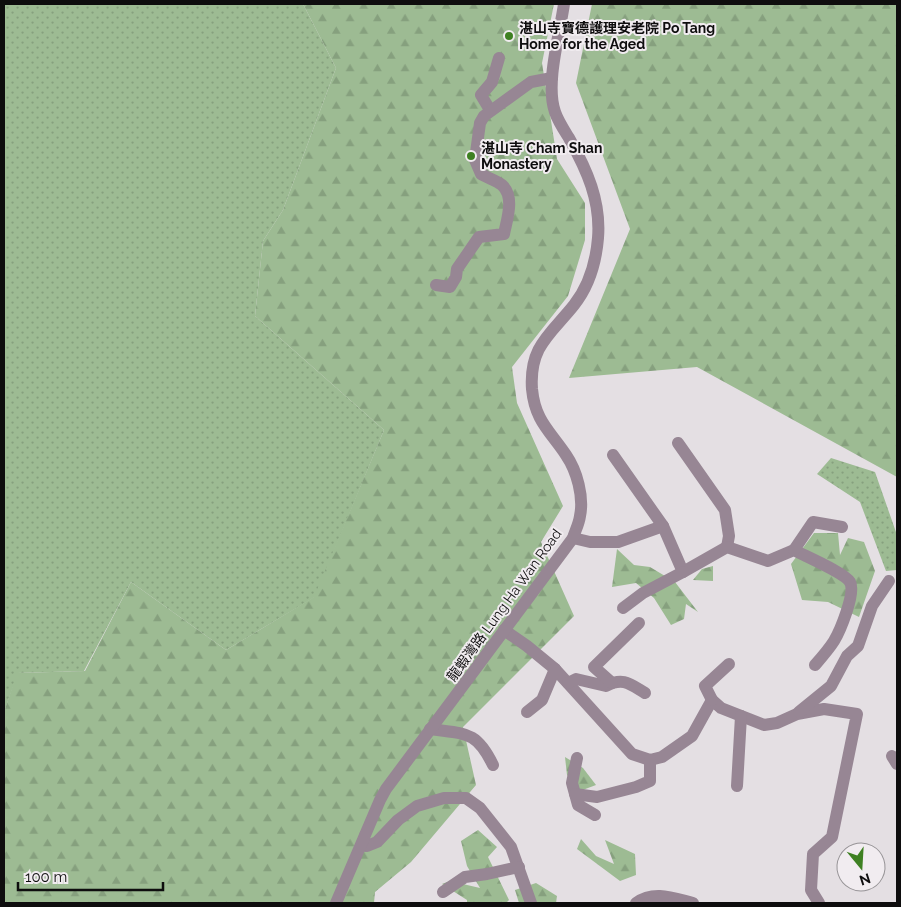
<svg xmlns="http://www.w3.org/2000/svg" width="901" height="907" font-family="Raleway,'Noto Sans TC',sans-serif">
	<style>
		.grass { fill: url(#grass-dots) }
		.forest { fill: url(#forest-firs) }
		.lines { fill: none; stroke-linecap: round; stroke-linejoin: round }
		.minor { stroke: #978694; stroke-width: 12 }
		.poi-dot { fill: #3e8022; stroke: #f1ecf0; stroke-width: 2 }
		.labels { text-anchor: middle; stroke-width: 4; stroke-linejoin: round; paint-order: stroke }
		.poi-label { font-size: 14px; font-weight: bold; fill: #0e0d0e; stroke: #f1ecf0; text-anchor: start }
		.street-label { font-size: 14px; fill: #0e0d0e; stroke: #f1ecf0 }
	</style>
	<defs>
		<pattern id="grass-dots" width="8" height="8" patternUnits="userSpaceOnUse" patternTransform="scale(1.25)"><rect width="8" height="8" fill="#9dbb93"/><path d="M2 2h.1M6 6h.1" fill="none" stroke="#86a07e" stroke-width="1.8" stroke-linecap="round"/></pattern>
		<pattern id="forest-firs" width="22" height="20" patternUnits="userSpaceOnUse" patternTransform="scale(1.25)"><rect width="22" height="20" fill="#9dbb93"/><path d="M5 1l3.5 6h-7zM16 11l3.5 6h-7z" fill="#86a07e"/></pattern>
	</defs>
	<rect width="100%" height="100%" fill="#e4dfe3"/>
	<g class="grass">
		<polygon points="4,4 303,4 336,68 283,210 263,241 255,316 384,430 315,597 226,650 131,582 84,671 18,673 4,712"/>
		<polygon points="831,458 875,472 897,535 897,570 886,571 860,502 817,474"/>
	</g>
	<g class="forest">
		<polygon points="303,4 554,4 542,63 557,159 585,203 585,240 568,296 512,367 517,403 563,506 541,542 574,616 463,727 476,785 411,862 375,892 374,903 4,903 4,712 17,673 85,671 131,582 226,650 314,597 384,430 255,316 263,241 283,210 336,68"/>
		<polygon points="592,4 897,4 897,477 697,367 569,378 630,229 576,83"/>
		<polygon points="814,533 838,533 840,555 848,538 864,542 875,571 859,617 828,602 802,600 791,564"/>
		<polygon points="617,549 634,565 650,567 675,582 698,612 686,604 684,619 671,625 654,598 636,583 612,587"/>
		<polygon points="713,566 713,581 693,580 702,569"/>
		<polygon points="565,757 583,768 596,785 580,791 567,775"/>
		<polygon points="478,830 497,847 488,857 509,900 506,903 467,903 467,900 442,884 450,881 480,888 467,866 461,841"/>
		<polygon points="581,839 596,856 614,864 605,840 635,854 636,875 620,881 577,849"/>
		<polygon points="536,883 557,896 556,903 519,903 515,890"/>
	</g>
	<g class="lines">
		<g class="minor">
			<polyline points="490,110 481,95 492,82 499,58"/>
			<path d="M436,285l14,2 6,-10 1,-8 22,-32 25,-3c3,-15 11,-37 -2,-49 -5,-4 -14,-7 -21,-11l-6,-14 5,-37 4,-7 47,-34 21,-4"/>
			<polyline points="678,443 725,510 729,536 727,547"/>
			<polyline points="613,455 663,526"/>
			<path d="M573,538l17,4h28l45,-16 20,46 44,-25 41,14 26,-11c11,6 51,23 56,32 6,11 -10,49 -16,59 -5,8 -12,16 -19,24"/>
			<polyline points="794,550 813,522 842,527"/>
			<polyline points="623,608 643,593 683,572"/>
			<polyline points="504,630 527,646 555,669 632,754 650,760 662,757 692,736 712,700 721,708 764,725 777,723 797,714 824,709 857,714 832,837 813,854 811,890 819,903"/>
			<path d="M568,683l8,-4 30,7c17,-9 24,-2 39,7"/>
			<polyline points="612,683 594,667 639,623"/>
			<polyline points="712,700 705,686 729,664"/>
			<polyline points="527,712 542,700 555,669"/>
			<polyline points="799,712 831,686 847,656 858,646 872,606 889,581"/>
			<path d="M430,729c35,5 46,1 63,36"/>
			<polyline points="892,756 897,764"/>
			<polyline points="737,786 741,716"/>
			<polyline points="575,794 572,783 577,758"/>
			<polyline points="595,815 578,805 575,794 597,797 636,787 650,781 650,760"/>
			<polyline points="362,845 367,846 377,842 398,820 417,806 444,798 466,798 480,808 511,847 531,903"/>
			<polyline points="443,892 465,877 487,874 519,867"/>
			<path d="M336,903l44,-103 6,-11 187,-251c2,-7 6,-14 7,-22 4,-19 -3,-45 -14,-61 -16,-24 -31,-34 -34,-66 -3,-43 19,-55 42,-84 15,-19 22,-43 24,-67 3,-37 -11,-68 -29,-100 -5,-8 -11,-17 -14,-26 -10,-28 5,-79 9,-108"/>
			<path d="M636,903c18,-13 37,-5 57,0"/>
		</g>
	</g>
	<g class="poi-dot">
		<circle cx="509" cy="36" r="5"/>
		<circle cx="471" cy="156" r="5"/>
	</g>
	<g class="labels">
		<g class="poi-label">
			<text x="519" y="33">湛山寺寶德護理安老院 Po Tang<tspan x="519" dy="16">Home for the Aged</tspan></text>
			<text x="481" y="153">湛山寺 Cham Shan<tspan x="481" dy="16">Monastery</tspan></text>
		</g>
		<g class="street-label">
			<text transform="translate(504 605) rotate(-54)" y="5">龍蝦灣路 Lung Ha Wan Road</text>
		</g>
	</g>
	<rect width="901" height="907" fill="none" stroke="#0e0d0e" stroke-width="10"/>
	<g transform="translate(861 867) rotate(162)"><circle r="24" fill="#f1ecf0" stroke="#969396"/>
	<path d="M0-4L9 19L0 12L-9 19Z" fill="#3e8022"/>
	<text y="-8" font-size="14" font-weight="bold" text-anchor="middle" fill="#0e0d0e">N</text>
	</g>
	<path d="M18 882v8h145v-8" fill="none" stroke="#0e0d0e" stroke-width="2.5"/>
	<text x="25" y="882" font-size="15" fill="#0e0d0e" stroke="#f1ecf0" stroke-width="4" paint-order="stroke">100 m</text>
</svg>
